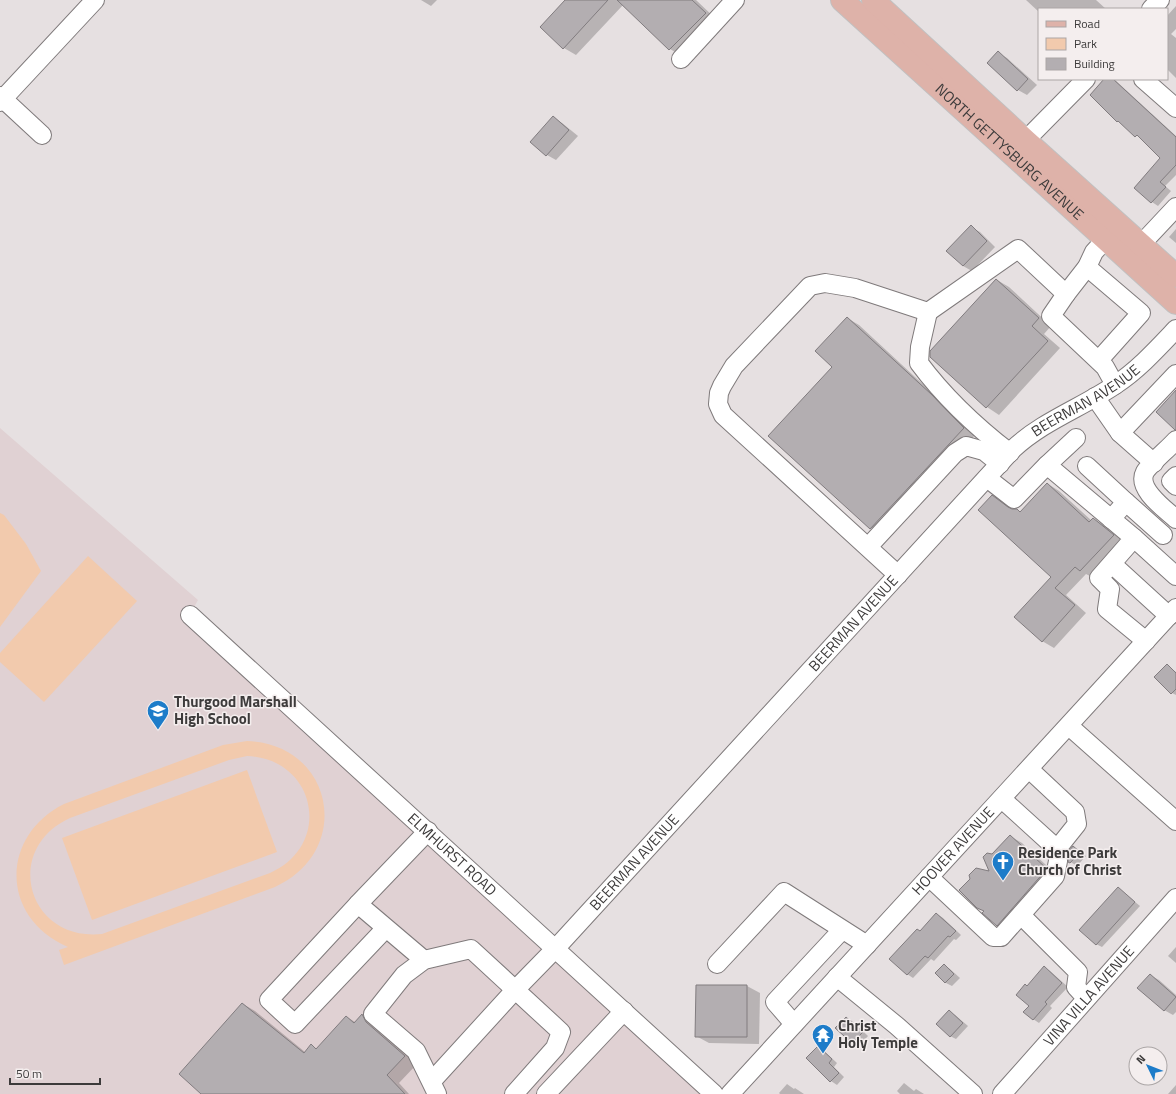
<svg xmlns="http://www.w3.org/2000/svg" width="1176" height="1094" font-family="'Titillium Web',sans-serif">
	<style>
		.built { fill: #e0d1d3 }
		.green { fill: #f2caad; fill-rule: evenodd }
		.shadow { fill: #0003 }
		.building { fill: #b3aeb1; stroke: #817c7f }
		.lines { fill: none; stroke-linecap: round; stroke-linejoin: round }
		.minor-casing { stroke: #7f7a7b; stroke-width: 20 }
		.major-casing { stroke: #c1c0c0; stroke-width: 24 }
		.minor { stroke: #fff; stroke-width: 18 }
		.major { stroke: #deb2a9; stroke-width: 22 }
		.labels { text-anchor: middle; stroke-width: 3; stroke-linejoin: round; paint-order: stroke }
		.street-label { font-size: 15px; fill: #3d3b3b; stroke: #f4eeee }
		.poi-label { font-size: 15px; font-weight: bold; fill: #3d3b3b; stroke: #f4eeee; text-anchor: start }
	</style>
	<rect width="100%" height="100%" fill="#e6e0e1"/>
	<polygon class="built" points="0,428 198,600 190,615 714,1094 0,1094"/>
	<g class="green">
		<polygon points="0,513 4,515 26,544 41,571 0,627"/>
		<polygon points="88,556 137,601 44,702 0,662 0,653"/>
		<path d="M247,741c87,3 107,110 28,146l-211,78 -5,-15 9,-3c-68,-29 -68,-111 -4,-143l159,-59zM247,756c70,3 86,89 23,117l-168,61c-75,8 -100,-85 -32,-116l159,-58z"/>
		<polygon points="247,770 277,852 92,920 62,838"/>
	</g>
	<g class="shadow">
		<polygon points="421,0 437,0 431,6"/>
		<polygon points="567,0 696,0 718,21 682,56 670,49 623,5 576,55 564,48"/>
		<polygon points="1026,0 1096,0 1106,9 1039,9 1039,12"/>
		<polygon points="1176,6 1176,29 1171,34 1176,38 1176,78 1167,69 1167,16"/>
		<polygon points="998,53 1007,58 1037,85 1027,95 1018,90 988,63"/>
		<polygon points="1105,79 1114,79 1176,136 1176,175 1165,186 1171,191 1158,206 1152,202 1135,187 1162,158 1142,139 1118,121"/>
		<polygon points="553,117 562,123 578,136 556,160 547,155"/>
		<polygon points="971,227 980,232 995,247 972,271 963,266"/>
		<polygon points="1176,229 1176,243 1169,237"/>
		<polygon points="997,280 1009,287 1051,326 1044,334 1060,348 999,415 987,407"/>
		<polygon points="847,318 859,325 943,403 975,435 883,536 871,528 770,436 834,367"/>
		<polygon points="1048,484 1059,491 1092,521 1094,519 1105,526 1125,542 1092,577 1086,574 1066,595 1086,613 1054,648 1042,641 1052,576 992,496 1013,510 1021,513"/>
		<polygon points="1167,666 1176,672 1176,695 1172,693"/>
		<polygon points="1010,836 1022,843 1058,876 1010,932 997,925 991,872"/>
		<polygon points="1073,847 1086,856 1077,866 1069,861"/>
		<polygon points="1118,888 1140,906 1102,947 1096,944"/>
		<polygon points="937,914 943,918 961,935 956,940 954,939 934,961 931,959 913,978 907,974 921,932"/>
		<polygon points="1176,947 1176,963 1168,956"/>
		<polygon points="944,965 950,969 960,978 952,986 946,983 936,973"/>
		<polygon points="1044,967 1050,971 1068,987 1050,1006 1052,1008 1039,1023 1033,1019 1027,987"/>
		<polygon points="1150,975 1159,980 1176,995 1176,1012 1173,1015 1164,1010"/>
		<polygon points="697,986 747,986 760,993 759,1044 709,1043 696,1036"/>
		<polygon points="243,1004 255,1011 305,1052 311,1046 318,1049 347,1017 355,1022 362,1015 374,1023 417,1064 399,1083 409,1094 202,1094"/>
		<polygon points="949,1012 955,1015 968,1026 956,1039 950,1036"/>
		<polygon points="846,1018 852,1021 868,1036 859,1046 853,1043 837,1028"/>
		<polygon points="818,1047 824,1051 837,1063 834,1067 844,1077 837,1085 831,1081 807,1058"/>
		<polygon points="904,1083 914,1091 916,1089 924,1094 900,1094 897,1091"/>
		<polygon points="787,1084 794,1089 795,1088 804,1094 780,1094 779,1093"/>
		<polygon points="1176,1085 1176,1094 1168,1094"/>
	</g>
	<g class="building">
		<polygon points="565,0 608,0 563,49 540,27"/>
		<polygon points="617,0 692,0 706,13 669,50"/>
		<polygon points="998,51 1028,79 1017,91 987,63"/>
		<polygon points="1104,79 1113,79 1176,137 1176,165 1160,182 1166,187 1151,203 1134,188 1160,158 1137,135 1135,137 1118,121 1117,122 1090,95"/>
		<polygon points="553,116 569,130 546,156 530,142"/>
		<polygon points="971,225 987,241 963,266 946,251"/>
		<polygon points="996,279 1039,318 1032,326 1048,341 986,408 930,357 930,351"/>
		<polygon points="847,317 931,394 964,428 870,529 768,436 832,367 815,351"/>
		<polygon points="1176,390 1176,430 1175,430 1156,412"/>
		<polygon points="1047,483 1089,522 1093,518 1114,535 1080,571 1075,567 1055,588 1075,605 1042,642 1014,617 1051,577 978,510 992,495 1008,507 1012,509 1017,509 1020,512"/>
		<polygon points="1167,664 1176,673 1176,689 1171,694 1154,677"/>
		<polygon points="1010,835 1046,868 1045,871 997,926 982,913 984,911 977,908 959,890 970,879 969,875 976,868 989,871 983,857 987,853 992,854"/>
		<polygon points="1073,846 1080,852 1070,863 1068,862 1068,852"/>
		<polygon points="1118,887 1135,902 1096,945 1079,930"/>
		<polygon points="936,913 956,931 950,937 948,936 928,958 925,956 907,975 889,959 917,929 920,931"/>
		<polygon points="944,964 954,974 945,983 935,973"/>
		<polygon points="1044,966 1062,983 1045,1002 1047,1004 1033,1020 1023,1012 1029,1006 1016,995 1025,984 1027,986"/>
		<polygon points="1150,974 1176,997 1164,1011 1137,988"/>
		<polygon points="696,985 747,985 747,1037 695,1037"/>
		<polygon points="242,1003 304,1053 311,1044 316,1049 346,1016 354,1023 362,1014 366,1022 405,1056 387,1075 405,1094 201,1094 179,1074"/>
		<polygon points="949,1010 963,1023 950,1037 936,1024"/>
		<polygon points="846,1017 863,1032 852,1043 835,1028"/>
		<polygon points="818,1046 832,1059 829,1063 839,1073 830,1082 806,1058"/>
	</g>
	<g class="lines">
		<g class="minor-casing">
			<g id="minor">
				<polyline points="1151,9 1160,0"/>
				<polyline points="681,59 735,0"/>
				<polyline points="1143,79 1176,108"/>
				<polyline points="0,96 42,135"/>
				<polyline points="0,102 95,0"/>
				<polyline points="1016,150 1086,79"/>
				<polyline points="1132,254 1176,207"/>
				<polyline points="1087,267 1141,313 1099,360"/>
				<polyline points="1066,294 1051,316 1105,367 1115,385"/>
				<path d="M928,312l-8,35 -1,16c26,35 56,63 91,90"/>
				<polyline points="1095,397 1120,433 1154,463"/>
				<polyline points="1120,433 1176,374"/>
				<path d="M1176,440c-7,8 -26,24 -31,32 -9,17 20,37 31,47"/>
				<polyline points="1047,465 1076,438"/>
				<polyline points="1087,466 1126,502 1111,519"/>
				<polyline points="1176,476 1171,481 1176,486"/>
				<polyline points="987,478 1014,499 1047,465 1134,538 1099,578 1110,589 1107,609 1146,641"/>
				<polyline points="1126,502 1163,535"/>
				<polyline points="1134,538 1176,576"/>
				<polyline points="868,547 955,453 966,446 984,451 1000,464"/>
				<polyline points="1112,564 1169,616"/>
				<polyline points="898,575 723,415 718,404 719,393 722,386 734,366 810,286 825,283 855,288 928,312 1018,249 1066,294 1087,267 1094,252 1115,229"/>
				<path id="s1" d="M190,615l524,479"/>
				<polyline points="1069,726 1176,821"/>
				<polyline points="1029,769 1075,812 1077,824 1057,849"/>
				<polyline points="929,877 993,937 1001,937 1055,876 1058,861 1057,849 1002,799"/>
				<polyline points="358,904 428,831"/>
				<polyline points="1021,915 1078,972 1076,987 1086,998"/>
				<polyline points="386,928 295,1024 269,1000 358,904 424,960"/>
				<polyline points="717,964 784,892 867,945"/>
				<polyline points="837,977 897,1026 973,1094"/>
				<polyline points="794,1024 775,1002 842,930"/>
				<path id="s2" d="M432,1081l83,-91 41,-42 457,-499c30,-28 68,-41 102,-64 23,-15 42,-36 61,-56"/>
				<polyline points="437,1094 416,1051 373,1014 404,975 424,960 471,949 561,1032 555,1048 514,1094"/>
				<polyline points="546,1094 624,1011"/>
				<path id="s3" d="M730,1094l446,-486"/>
				<path id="s4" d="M1002,1094l174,-196"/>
			</g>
		</g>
		<g class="major-casing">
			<g id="major">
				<path id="s5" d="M842,0l334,303"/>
				<polyline points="873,0 1025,140 1176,276"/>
			</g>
		</g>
		<use href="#minor" class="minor"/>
		<use href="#major" class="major"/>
	</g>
	<defs>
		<g id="school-pin" transform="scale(1.15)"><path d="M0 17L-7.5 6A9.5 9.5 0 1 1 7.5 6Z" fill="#1d7cc9" stroke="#f4eeee"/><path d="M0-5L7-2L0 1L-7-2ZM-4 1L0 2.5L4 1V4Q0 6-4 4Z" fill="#fff"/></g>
		<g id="church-pin" transform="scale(1.15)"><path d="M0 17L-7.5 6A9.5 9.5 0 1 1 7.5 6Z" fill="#1d7cc9" stroke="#f4eeee"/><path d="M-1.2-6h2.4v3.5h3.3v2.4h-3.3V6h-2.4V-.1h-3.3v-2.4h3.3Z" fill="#fff"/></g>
		<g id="temple-pin" transform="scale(1.15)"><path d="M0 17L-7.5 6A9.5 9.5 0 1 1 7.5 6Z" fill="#1d7cc9" stroke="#f4eeee"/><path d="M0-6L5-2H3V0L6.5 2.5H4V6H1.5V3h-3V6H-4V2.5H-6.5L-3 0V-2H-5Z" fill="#fff"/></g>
	</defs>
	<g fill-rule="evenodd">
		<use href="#school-pin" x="158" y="711"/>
		<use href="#church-pin" x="1003" y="862"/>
		<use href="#temple-pin" x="823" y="1035"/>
	</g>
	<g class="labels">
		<g class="street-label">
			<text dy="5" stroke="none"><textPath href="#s5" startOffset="226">NORTH GETTYSBURG AVENUE</textPath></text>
			<text dy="5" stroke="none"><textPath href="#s2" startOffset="946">BEERMAN AVENUE</textPath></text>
			<text dy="5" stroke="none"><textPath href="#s2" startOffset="622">BEERMAN AVENUE</textPath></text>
			<text dy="5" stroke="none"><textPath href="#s3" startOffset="330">HOOVER AVENUE</textPath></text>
			<text dy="5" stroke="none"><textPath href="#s1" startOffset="355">ELMHURST ROAD</textPath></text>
			<text dy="5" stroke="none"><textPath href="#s2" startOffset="298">BEERMAN AVENUE</textPath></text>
			<text dy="5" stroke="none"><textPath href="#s4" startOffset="131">VINA VILLA AVENUE</textPath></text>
		</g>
		<g class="poi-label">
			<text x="174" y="707">Thurgood Marshall<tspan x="174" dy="17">High School</tspan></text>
			<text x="1018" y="858">Residence Park<tspan x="1018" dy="17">Church of Christ</tspan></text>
			<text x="838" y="1031">Christ<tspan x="838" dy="17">Holy Temple</tspan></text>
		</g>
	</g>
	<rect x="1038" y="8" width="130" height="72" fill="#f4eeee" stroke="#aba6a6"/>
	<rect x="1046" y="21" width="20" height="6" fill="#deb2a9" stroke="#aba6a6"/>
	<text x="1074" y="28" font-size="12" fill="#3d3b3b">Road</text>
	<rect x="1046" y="38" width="20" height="12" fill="#f2caad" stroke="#aba6a6"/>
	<text x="1074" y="48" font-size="12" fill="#3d3b3b">Park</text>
	<rect x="1046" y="58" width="20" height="12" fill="#b3aeb1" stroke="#aba6a6"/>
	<text x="1074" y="68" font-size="12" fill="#3d3b3b">Building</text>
	<g transform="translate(1148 1066) rotate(313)"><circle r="19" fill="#f4eeee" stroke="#aba6a6"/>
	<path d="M0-3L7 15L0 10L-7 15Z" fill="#1d7cc9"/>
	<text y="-6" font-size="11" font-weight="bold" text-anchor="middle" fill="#3d3b3b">N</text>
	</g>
	<path d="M10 1078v6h90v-6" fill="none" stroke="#3d3b3b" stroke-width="2"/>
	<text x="16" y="1078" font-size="12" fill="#3d3b3b" stroke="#f4eeee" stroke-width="3" paint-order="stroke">50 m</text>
</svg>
